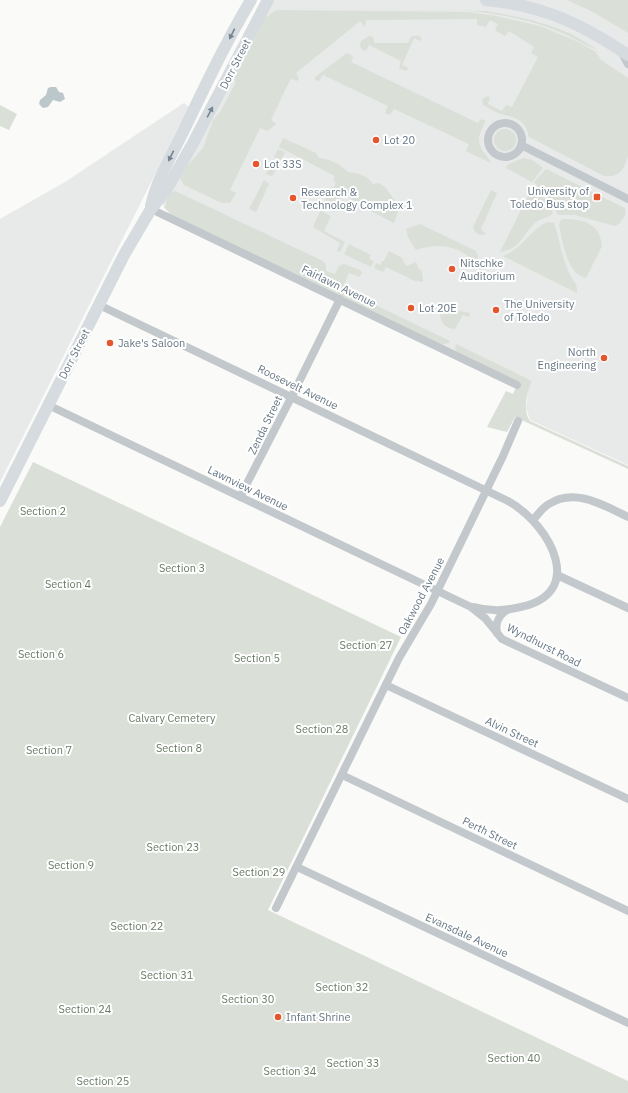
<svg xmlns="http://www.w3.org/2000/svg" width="628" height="1093" font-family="'IBM Plex Sans',sans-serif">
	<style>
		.built { fill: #e8e9e9 }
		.green { fill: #dadfd7 }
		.water { fill: #bbc7cb }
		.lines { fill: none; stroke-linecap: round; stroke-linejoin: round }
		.street { stroke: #c3c8cc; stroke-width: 8 }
		.secondary { stroke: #d6dbdf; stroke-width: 12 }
		.oneway { fill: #768591 }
		.poi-dot { fill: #e4572e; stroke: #fff; stroke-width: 1.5 }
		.labels { text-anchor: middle; stroke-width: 4; stroke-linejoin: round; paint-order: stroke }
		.street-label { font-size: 11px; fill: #657683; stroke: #fff }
		.poi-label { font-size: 11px; fill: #657683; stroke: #fff; text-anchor: start }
		.park-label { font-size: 11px; fill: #687a64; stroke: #fff }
	</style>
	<rect width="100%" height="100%" fill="#fafaf8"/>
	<g class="built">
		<polygon points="272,0 628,0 628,465 530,420 526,408 528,391 165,209 163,204"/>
		<polygon points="184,103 189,107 0,482 0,219 65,182"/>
	</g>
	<g class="green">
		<polygon points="567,0 628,0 628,33 593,12"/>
		<path d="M276,8l209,3c38,6 81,15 112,39 -10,-4 -20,-10 -30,-15 -31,-14 -64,-21 -98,-24z"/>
		<path d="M276,10l191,2 29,4 44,10 36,15 20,11 5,8 27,18v78c-4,13 -8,22 -24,20l-75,-39c-4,-18 -13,-19 -28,-23 -6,-2 -12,-6 -18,-9l-1,-6 6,-3 2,2 -2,6 14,7 4,-6 6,2 26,-50 -7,-4 3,-6 -25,-16 -4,5 -10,-6 3,-6 -8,-4 -4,7 -9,-2v-6l-111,1 -1,7 -5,-6 -64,52 3,6 -2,2 -6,-2 -2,3 -18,38 5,3 -1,2 -8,6 -7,-3 -30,62 6,3 -6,10h-8l-38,-18 -4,-7 5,-10 18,-20 10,-28 7,-8 15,-28v-7l30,-59z"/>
		<polygon points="369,36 373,37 374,43 408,43 412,36 419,36 422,39 420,41 414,38 402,65 408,68 406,71 399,68 401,61 369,45 366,51 362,50 360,46 361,41"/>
		<path d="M347,53l6,3 -2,6 127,61 3,-4 4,2c-1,5 -5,10 -6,16 -1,12 8,17 12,26l-25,-12 3,-7 -75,-35 -4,6 -5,-2 3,-7 -65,-31 -4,6 -4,-1v-3z"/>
		<polygon points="0,105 17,114 9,130 0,126"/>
		<circle cx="505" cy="140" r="11"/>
		<path d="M283,138l33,15 3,5c11,1 21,6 29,14 9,1 19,3 25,12l6,-1 7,5 9,13 3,11 -4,11 -35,-18 -16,-12 -9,19 -9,-5 -2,5 8,4 -7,15 21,11 -5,10 -3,-1 3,-8 -27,-16 18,-40h3l2,-5 -3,-2 2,-4 -56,-29z"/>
		<polygon points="278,149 285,152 273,175 271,176 266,174 272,160 275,161 277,158 274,157"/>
		<polygon points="523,158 532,160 543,168 532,182 506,168 507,165"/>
		<path d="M546,169l50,25 -1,3 3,2 2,-3 25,12c3,7 -4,15 -10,18l-40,-11h-17l-7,-14 -17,-19z"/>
		<polygon points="264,180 269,184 256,212 249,209"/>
		<path d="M533,186l12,13 8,14c-4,5 -12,5 -17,9 -14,12 -14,27 -36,30z"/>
		<polygon points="491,190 497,193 481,229 486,234 480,235 475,232 473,227"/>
		<polygon points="175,191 323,261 326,265 326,271 335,274 339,266 344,264 360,270 362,273 359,277 349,273 342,289 450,341 449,343 440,345 171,215 164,207 166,206 166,202 170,193"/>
		<path d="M563,219c20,0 37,4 39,27l-16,32c-20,-4 -23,-37 -27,-53l1,-4z"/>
		<path d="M548,222l6,1c6,18 8,36 16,52 4,7 8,10 7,18l-74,-37c21,-8 27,-27 45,-34z"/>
		<path d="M420,224l56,27 2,6 -1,8c-15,-19 -38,-23 -61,-15l-8,-13 -2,-8z"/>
		<polygon points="349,244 371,255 369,259 374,261 371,267 344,254"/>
		<polygon points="389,251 402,258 406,266 416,262 419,269 422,271 423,282 415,281 386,267 383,272 374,268 376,263 380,265 382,261 384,261"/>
		<path d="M447,303l8,7 15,3 -1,4 -6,-2 -8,14c-13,0 -18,-14 -13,-24z"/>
		<path d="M456,344l76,37c-5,11 -10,29 -2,40l98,45v3l-113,-52 -8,15 -20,-5 19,-36 7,3 5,-12 -61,-29 -2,-5z"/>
		<polygon points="33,462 401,637 268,910 628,1081 628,1093 0,1093 0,527"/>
	</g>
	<polygon class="water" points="51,87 56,87 59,92 63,93 65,99 60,102 53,100 48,107 43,108 39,104 40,100 46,95 48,88"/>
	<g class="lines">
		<g class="street">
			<polyline points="621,51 628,64"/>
			<circle cx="505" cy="140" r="17"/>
			<polyline points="521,145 628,199"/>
			<polyline points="151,209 517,385"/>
			<path d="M99,305l409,196c43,24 81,95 8,107 -14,3 -28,3 -42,-1"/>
			<polyline points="48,405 471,607 485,618 502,639 628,698"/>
			<polyline points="240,497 295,390 340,299"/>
			<path d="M534,519c4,-5 9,-12 15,-15 26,-17 56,2 79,13"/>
			<polyline points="557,575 628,608"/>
			<path d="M497,633c-2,-10 1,-17 10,-23"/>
			<polyline points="386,685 628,799"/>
			<polyline points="342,775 628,911"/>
			<polyline points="297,867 628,1023"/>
			<polyline points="276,908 399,658 431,604 503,456 518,421"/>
		</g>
		<g class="secondary">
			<path d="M486,0c56,5 96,24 142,55"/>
			<path d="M151,206c6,-27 21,-51 33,-76 21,-44 42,-88 67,-130"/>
			<polyline points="0,501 124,255 151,209 165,192 192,145 268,0"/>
		</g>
	</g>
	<defs><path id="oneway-solid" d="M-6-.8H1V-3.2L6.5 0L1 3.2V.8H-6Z"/></defs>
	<g class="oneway">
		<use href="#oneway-solid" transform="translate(232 34) rotate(116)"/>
		<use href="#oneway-solid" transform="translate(210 112) rotate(-62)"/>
		<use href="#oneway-solid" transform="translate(171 156) rotate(116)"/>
	</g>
	<g class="poi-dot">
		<circle cx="376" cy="140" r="4"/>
		<circle cx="256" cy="164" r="4"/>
		<rect x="593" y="193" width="8" height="8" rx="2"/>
		<circle cx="293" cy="198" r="4"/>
		<circle cx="452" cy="269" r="4"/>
		<circle cx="411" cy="308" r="4"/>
		<circle cx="496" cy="310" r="4"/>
		<circle cx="110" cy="343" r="4"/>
		<circle cx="604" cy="358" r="4"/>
		<circle cx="278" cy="1017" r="4"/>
	</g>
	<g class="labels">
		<g class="street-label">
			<text transform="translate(235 64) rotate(-63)" y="4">Dorr Street</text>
			<text transform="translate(339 286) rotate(26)" y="4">Fairlawn Avenue</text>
			<text transform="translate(74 354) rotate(-63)" y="4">Dorr Street</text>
			<text transform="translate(298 387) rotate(26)" y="4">Roosevelt Avenue</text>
			<text transform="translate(265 425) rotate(-64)" y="4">Zenda Street</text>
			<text transform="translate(248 488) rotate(26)" y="4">Lawnview Avenue</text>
			<text transform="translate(421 596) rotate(-62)" y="4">Oakwood Avenue</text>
			<text transform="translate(544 645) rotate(27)" y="4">Wyndhurst Road</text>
			<text transform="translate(512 732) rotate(25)" y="4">Alvin Street</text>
			<text transform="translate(490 833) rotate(26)" y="4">Perth Street</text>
			<text transform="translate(467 935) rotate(25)" y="4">Evansdale Avenue</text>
		</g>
		<g class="poi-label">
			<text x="384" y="144">Lot 20</text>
			<text x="264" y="168">Lot 33S</text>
			<text x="589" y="195" text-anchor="end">University of<tspan x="589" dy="13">Toledo Bus stop</tspan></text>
			<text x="301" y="196">Research &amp;<tspan x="301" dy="13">Technology Complex 1</tspan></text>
			<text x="460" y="267">Nitschke<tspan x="460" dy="13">Auditorium</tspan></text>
			<text x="504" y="308">The University<tspan x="504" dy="13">of Toledo</tspan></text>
			<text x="419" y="312">Lot 20E</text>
			<text x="118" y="347">Jake's Saloon</text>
			<text x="596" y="356" text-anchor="end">North<tspan x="596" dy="13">Engineering</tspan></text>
			<text x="286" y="1021">Infant Shrine</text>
		</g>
		<g class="park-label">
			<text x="43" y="515">Section 2</text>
			<text x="182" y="572">Section 3</text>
			<text x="68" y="588">Section 4</text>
			<text x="366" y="649">Section 27</text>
			<text x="41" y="658">Section 6</text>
			<text x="257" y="662">Section 5</text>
			<text x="172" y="722">Calvary Cemetery</text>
			<text x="322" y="733">Section 28</text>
			<text x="179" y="752">Section 8</text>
			<text x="49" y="754">Section 7</text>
			<text x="173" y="851">Section 23</text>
			<text x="71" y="869">Section 9</text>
			<text x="259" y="876">Section 29</text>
			<text x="137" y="930">Section 22</text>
			<text x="167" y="979">Section 31</text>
			<text x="342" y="991">Section 32</text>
			<text x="248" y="1003">Section 30</text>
			<text x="85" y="1013">Section 24</text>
			<text x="514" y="1062">Section 40</text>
			<text x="353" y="1067">Section 33</text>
			<text x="290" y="1075">Section 34</text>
			<text x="103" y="1085">Section 25</text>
		</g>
	</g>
</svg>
